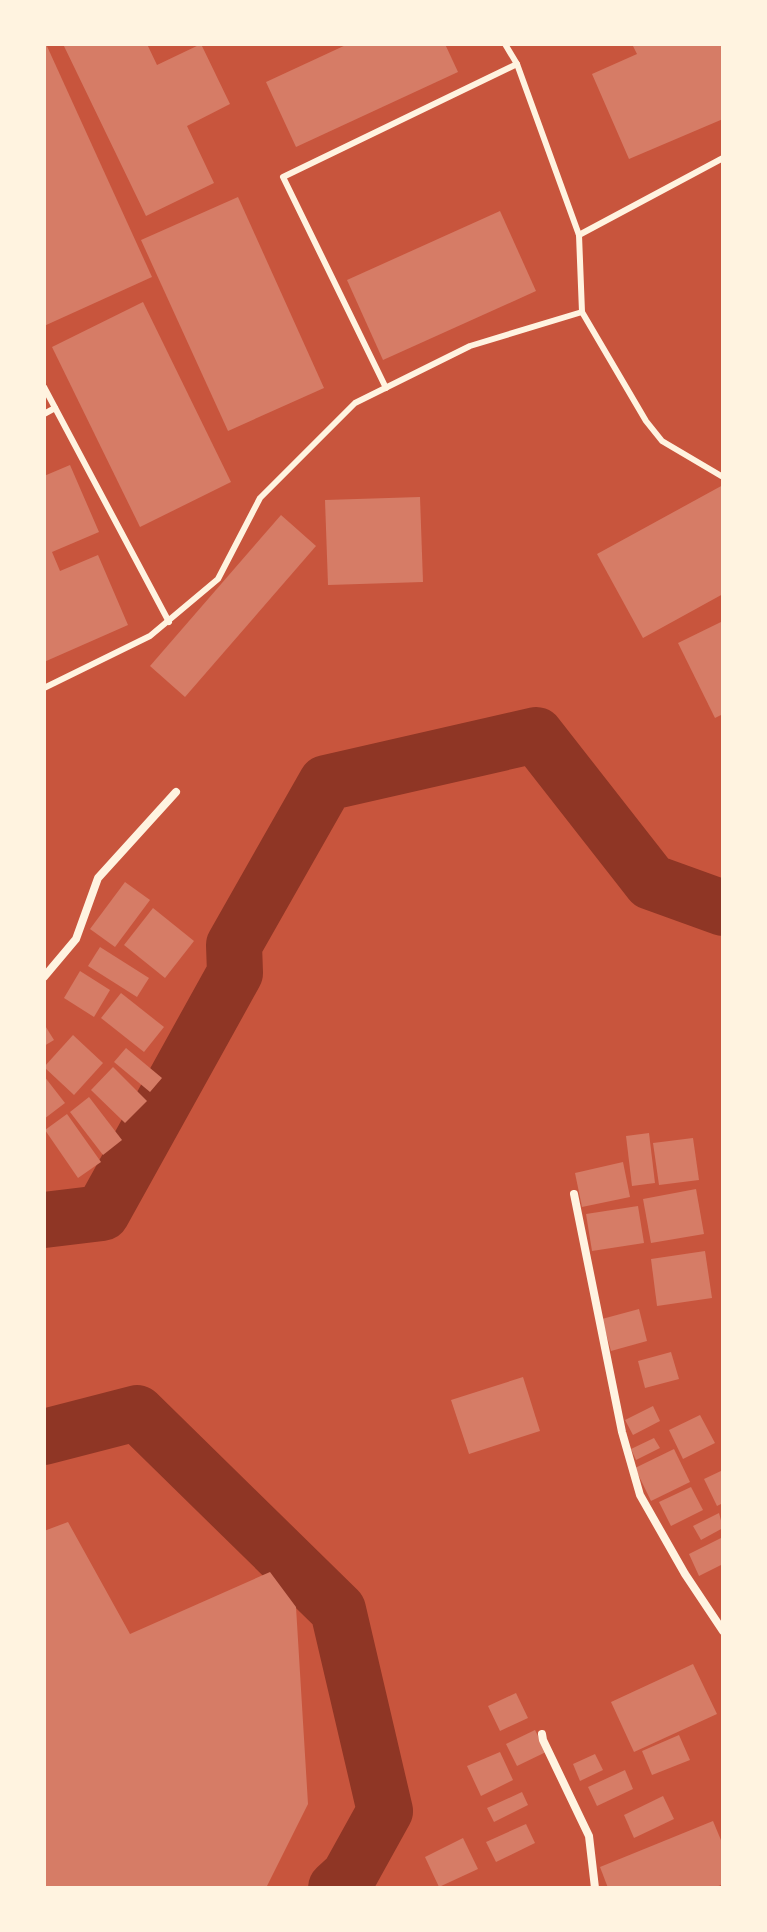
<svg xmlns="http://www.w3.org/2000/svg" width="767" height="1932" font-family="'Exo 2',sans-serif">
	<style>
		.lines { fill: none; stroke-linecap: round; stroke-linejoin: round }
		.river { stroke: #8f3625; stroke-width: 56 }
		.building { fill: #d67c66 }
		.service { stroke: #fff3e0; stroke-width: 6 }
		.minor { stroke: #fff3e0; stroke-width: 8 }
	</style>
	<rect width="100%" height="100%" fill="#c8553d"/>
	<g class="lines">
		<g class="river">
			<polyline points="44,1220 102,1213 235,973 234,945 326,783 536,735 651,882 723,908"/>
			<polyline points="44,1437 137,1413 338,1610 385,1811 349,1876 336,1888"/>
		</g>
	</g>
	<g class="building">
		<polygon points="44,44 46,44 152,277 44,326"/>
		<polygon points="63,44 147,44 157,65 201,44 230,104 187,126 214,183 146,216"/>
		<polygon points="348,44 445,44 458,72 296,147 266,82"/>
		<polygon points="632,44 723,44 723,119 629,159 592,74 637,54"/>
		<polygon points="238,197 324,388 228,431 141,240"/>
		<polygon points="500,211 536,291 383,360 347,280"/>
		<polygon points="143,302 231,482 140,527 52,347"/>
		<polygon points="70,465 99,532 52,552 60,571 98,555 128,625 44,662 44,476"/>
		<polygon points="723,485 723,594 643,638 597,554"/>
		<polygon points="420,497 423,582 328,585 325,500"/>
		<polygon points="281,515 316,546 185,697 150,666"/>
		<polygon points="723,621 723,714 715,718 678,643"/>
		<polygon points="125,882 150,900 115,947 90,929"/>
		<polygon points="153,908 194,941 165,978 124,945"/>
		<polygon points="100,947 149,978 137,997 88,966"/>
		<polygon points="80,971 110,990 94,1017 64,998"/>
		<polygon points="121,993 164,1027 144,1052 101,1018"/>
		<polygon points="44,1024 54,1040 44,1046"/>
		<polygon points="73,1035 103,1063 74,1095 44,1067"/>
		<polygon points="126,1048 162,1078 150,1092 114,1062"/>
		<polygon points="113,1067 147,1101 125,1123 91,1090"/>
		<polygon points="44,1076 65,1103 44,1119"/>
		<polygon points="89,1097 122,1140 103,1155 70,1112"/>
		<polygon points="67,1114 101,1162 78,1178 45,1130"/>
		<polygon points="649,1133 655,1183 632,1186 626,1136"/>
		<polygon points="693,1138 699,1180 659,1185 653,1143"/>
		<polygon points="623,1162 630,1197 582,1207 575,1173"/>
		<polygon points="696,1189 704,1234 651,1243 643,1199"/>
		<polygon points="638,1206 644,1243 592,1251 586,1214"/>
		<polygon points="705,1251 712,1298 657,1306 651,1259"/>
		<polygon points="639,1309 647,1341 611,1351 602,1319"/>
		<polygon points="671,1352 679,1379 645,1388 638,1361"/>
		<polygon points="523,1377 540,1431 469,1454 451,1400"/>
		<polygon points="653,1406 660,1421 633,1435 625,1420"/>
		<polygon points="700,1415 715,1443 683,1459 669,1430"/>
		<polygon points="654,1438 660,1448 636,1460 631,1449"/>
		<polygon points="674,1449 690,1482 651,1501 635,1468"/>
		<polygon points="723,1470 723,1503 717,1506 704,1479"/>
		<polygon points="691,1487 703,1510 671,1526 659,1502"/>
		<polygon points="719,1513 723,1528 701,1540 693,1526"/>
		<polygon points="68,1522 130,1634 270,1572 296,1607 308,1804 266,1888 44,1888 44,1531"/>
		<polygon points="723,1537 723,1564 699,1576 689,1554"/>
		<polygon points="693,1664 717,1714 634,1752 611,1702"/>
		<polygon points="516,1693 528,1718 500,1731 488,1706"/>
		<polygon points="535,1730 546,1752 517,1766 506,1744"/>
		<polygon points="679,1735 690,1760 652,1775 642,1751"/>
		<polygon points="500,1752 513,1780 481,1796 467,1766"/>
		<polygon points="595,1754 603,1770 580,1781 573,1764"/>
		<polygon points="625,1770 633,1789 597,1806 588,1787"/>
		<polygon points="522,1792 528,1805 494,1822 487,1808"/>
		<polygon points="663,1796 674,1819 634,1838 624,1815"/>
		<polygon points="713,1821 723,1845 723,1884 714,1888 608,1888 600,1867"/>
		<polygon points="526,1824 535,1843 496,1862 486,1842"/>
		<polygon points="463,1838 478,1869 439,1887 425,1857"/>
	</g>
	<g class="lines">
		<g class="service">
			<polyline points="505,44 517,64 579,235 582,312 646,421 662,441 723,477"/>
			<polyline points="579,235 723,158"/>
			<polyline points="44,387 169,622"/>
			<polyline points="386,388 283,177 517,64"/>
			<polyline points="44,414 55,408"/>
			<polyline points="44,688 150,636 218,579 260,498 355,403 470,346 582,312"/>
		</g>
		<g class="minor">
			<polyline points="44,977 76,939 98,878 176,792"/>
			<polyline points="574,1194 622,1432 640,1495 685,1574 723,1631"/>
			<polyline points="542,1734 543,1740 589,1836 595,1888"/>
		</g>
	</g>
	<rect width="767" height="1932" fill="none" stroke="#fff3e0" stroke-width="92"/>
</svg>
